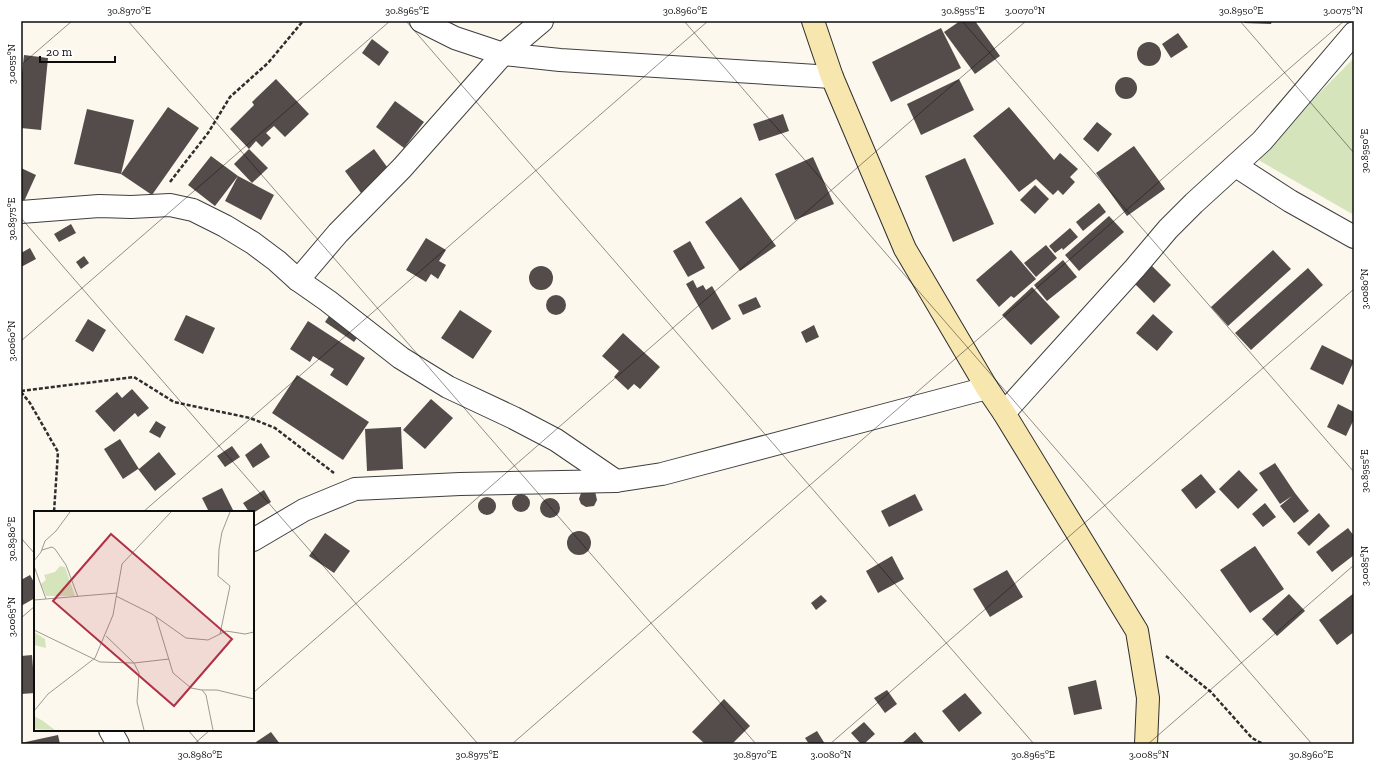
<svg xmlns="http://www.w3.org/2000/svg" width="1375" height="765" font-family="'Zilla Slab',serif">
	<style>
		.green { fill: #d5e4ba }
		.building { fill: #544c4a }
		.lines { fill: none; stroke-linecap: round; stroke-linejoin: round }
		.street-casing { stroke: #3f3f3f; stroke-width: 24 }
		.secondary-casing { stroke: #2e2e2e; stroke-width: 24 }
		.path { stroke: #2e2e2e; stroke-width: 2.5; stroke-dasharray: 4 2; stroke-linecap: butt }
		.street { stroke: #fff; stroke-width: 22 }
		.secondary { stroke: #f7e7ae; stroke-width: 22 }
		.ticks { fill: none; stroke: #0c0c0c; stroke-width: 1; stroke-opacity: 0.45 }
		.inset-road { fill: none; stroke: #9d9a93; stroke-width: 1 }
		.view { fill: #af3246; fill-opacity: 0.15; stroke: #af3246; stroke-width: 2 }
		.inset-edge { fill: none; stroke: #0c0c0c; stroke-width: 2 }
		.neatline { fill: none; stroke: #0c0c0c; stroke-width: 1.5 }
		.ticks-label { font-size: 10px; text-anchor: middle; fill: #0c0c0c }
	</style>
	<rect width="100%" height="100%" fill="#fdf8ed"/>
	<polygon class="green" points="1354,58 1354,215 1255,158"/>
	<g class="building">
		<polygon points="960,21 975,21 1000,56 975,74 944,32"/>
		<polygon points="1245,21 1272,21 1271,24 1244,23"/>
		<polygon points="941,28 961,68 891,102 872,62"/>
		<polygon points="1178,33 1188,47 1171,58 1162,44"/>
		<polygon points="372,39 389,52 379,66 362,53"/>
		<circle cx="1149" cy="54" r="12"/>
		<polygon points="24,55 48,58 41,130 21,128 21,83"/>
		<circle cx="1126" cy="88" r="11"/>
		<polygon points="276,79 309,114 285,137 274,126 266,133 271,138 262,147 256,141 249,149 230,129 254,105 252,102"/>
		<polygon points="959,79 974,110 921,135 907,104"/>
		<polygon points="395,101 424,122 404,148 376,127"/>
		<polygon points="168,107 199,128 152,195 121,174 74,164 87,109 134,120 121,174"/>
		<polygon points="1009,107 1054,160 1060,153 1078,169 1070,177 1075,182 1063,195 1058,190 1053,195 1036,179 1019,192 973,136"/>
		<polygon points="783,114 789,131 759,141 753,124"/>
		<polygon points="1097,122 1112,134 1098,152 1083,139"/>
		<polygon points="1134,146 1165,189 1127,216 1096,173"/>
		<polygon points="249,149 268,168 252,183 234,164"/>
		<polygon points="374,149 390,171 361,193 345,171"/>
		<polygon points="211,156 238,176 274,195 261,220 225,201 238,176 215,206 188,185"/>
		<polygon points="813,157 834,204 795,220 775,174"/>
		<polygon points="965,158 994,224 953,242 925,176"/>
		<polygon points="21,168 36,175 21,208"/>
		<polygon points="1035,185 1049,199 1035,214 1020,200"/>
		<polygon points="741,197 776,246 740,271 705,222"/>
		<polygon points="1099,203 1106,212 1083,231 1076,222"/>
		<polygon points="1109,216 1124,232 1079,271 1065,255"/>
		<polygon points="71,224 76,233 59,242 54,234"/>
		<polygon points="1070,228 1078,237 1063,250 1062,248 1055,253 1049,246"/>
		<polygon points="426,238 446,250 439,261 446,265 438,279 431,274 426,282 406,270"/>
		<polygon points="690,241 705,268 688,277 673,251"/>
		<polygon points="1046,245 1057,258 1036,277 1024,263"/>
		<polygon points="30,248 36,259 21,267 21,253"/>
		<polygon points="1011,250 1036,279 1014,298 1011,296 999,307 976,280"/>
		<polygon points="1273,250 1291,269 1228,326 1211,307"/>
		<polygon points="84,256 89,263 81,269 76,262"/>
		<polygon points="1063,260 1077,277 1047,301 1034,285"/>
		<polygon points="1148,262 1171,285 1154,303 1131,280"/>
		<circle cx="541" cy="278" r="12"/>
		<polygon points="1308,268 1323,285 1251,350 1235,333"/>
		<polygon points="693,280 697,288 703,285 706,290 712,286 731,319 712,330 686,284"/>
		<polygon points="1032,287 1060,317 1031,345 1002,315"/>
		<circle cx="556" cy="305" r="10"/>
		<polygon points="756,297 761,307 743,315 738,305"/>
		<polygon points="460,310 492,331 473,359 441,338"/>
		<polygon points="331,313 360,334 354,342 325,322"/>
		<polygon points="1153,314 1173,332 1157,351 1136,333"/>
		<polygon points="186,315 215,328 203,354 174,340"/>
		<polygon points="88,319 106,330 93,352 75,341"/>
		<polygon points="308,321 365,358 347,386 330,375 334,369 313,356 310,362 290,349"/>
		<polygon points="814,325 819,337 806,343 801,332"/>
		<polygon points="623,333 660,367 640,389 634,384 628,390 614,377 619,371 602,356"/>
		<polygon points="1322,345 1354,361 1343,385 1310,369"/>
		<polygon points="297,375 369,422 343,460 272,413"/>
		<polygon points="132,389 149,408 138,417 135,413 114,432 95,411 117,392 122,398"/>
		<polygon points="431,399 453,418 425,449 403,430"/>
		<polygon points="1338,404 1354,412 1354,419 1346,436 1327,427"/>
		<polygon points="156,421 166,427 160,438 149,432"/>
		<polygon points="401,427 403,469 367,471 365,429"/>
		<polygon points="120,439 139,469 159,452 176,474 155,491 138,469 123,479 104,449"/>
		<polygon points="261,443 270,457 253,468 245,455"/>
		<polygon points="232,446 240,457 225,467 217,456"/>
		<polygon points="1275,463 1295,493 1309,511 1294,523 1280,506 1292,496 1280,504 1259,473"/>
		<polygon points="1239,470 1258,490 1238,509 1219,489"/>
		<polygon points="1201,474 1216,492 1196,509 1181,490"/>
		<polygon points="222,488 234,512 209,512 202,498"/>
		<polygon points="264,490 271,502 253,513 249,512 243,503"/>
		<polygon points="595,491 597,500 594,506 586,507 581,504 579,499 581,493"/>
		<circle cx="521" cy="503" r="9"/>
		<polygon points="915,494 923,510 889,527 881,511"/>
		<circle cx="487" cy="506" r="9"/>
		<circle cx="550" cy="508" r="10"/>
		<polygon points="1265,503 1276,517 1263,527 1252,514"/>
		<polygon points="1319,513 1330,526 1309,546 1297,533"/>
		<polygon points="1348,528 1354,536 1354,555 1332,572 1316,552"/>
		<circle cx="579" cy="543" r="12"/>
		<polygon points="325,533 350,551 334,573 309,556"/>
		<polygon points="1255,546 1284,589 1250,613 1220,570"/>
		<polygon points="892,556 904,579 878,593 866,571"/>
		<polygon points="1007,570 1023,597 990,617 973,589"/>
		<polygon points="30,575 35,584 35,598 21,606 21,580"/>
		<polygon points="1354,593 1354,632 1337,645 1319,620"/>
		<polygon points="1289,594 1305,611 1277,636 1262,619"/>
		<polygon points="821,595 827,601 816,610 811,603"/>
		<polygon points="32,655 35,693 21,694 21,656"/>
		<polygon points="1096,680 1102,709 1074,715 1068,687"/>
		<polygon points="887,690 897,704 885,713 874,698"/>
		<polygon points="965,693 982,713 959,732 942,711"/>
		<polygon points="724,699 750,726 732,744 705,744 692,732"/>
		<polygon points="864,722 875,734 864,744 861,744 851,733"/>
		<polygon points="817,731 825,744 809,744 805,738"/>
		<polygon points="271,732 280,744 257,744 256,742"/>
		<polygon points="915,732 925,744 901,744"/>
		<polygon points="58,735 60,744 21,744 21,743"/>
	</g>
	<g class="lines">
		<g class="street-casing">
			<g id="street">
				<polyline points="421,21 455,38 503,54 560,60 832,77"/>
				<polyline points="1236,166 1290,201 1354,237"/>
				<polyline points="21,212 99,206 131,207 170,205 193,210 225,226 253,243 277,261 298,280 328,301 401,358 448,387 514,418 556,440 616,481"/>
				<polyline points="298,280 338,233 402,168 503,54 542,21"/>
				<polyline points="1004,413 1135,268 1168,229 1194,203 1262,141 1354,33"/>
				<polyline points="253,540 304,510 355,489 460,484 616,481 662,474 987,388"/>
				<polyline points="110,730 118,744"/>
			</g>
		</g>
		<g class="secondary-casing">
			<polyline id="secondary" points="813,21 832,77 905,249 987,388 1004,413 1137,631 1148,698 1146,744"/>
		</g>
		<g class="path">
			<polyline points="170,182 208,133 230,97 268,63 303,21"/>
			<polyline points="21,391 134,377 174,402 250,418 275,428 334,473"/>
			<polyline points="21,392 30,403 58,452 54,512"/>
			<polyline points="1166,656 1211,692 1252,738 1263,744"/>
		</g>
		<use href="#street" class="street"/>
		<use href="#secondary" class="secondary"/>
	</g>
	<path class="ticks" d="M128,21l628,723M406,21l628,723M684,21l628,723M962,21l392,451M1240,21l114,132M21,65l51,-44M21,218l457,526M21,341l369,-320M143,512l565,-491M21,538l14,16M21,618l14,-12M253,693l773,-672M188,730l12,14M194,744l16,-14M512,744l832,-723M830,744l524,-455M1148,744l206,-179"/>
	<g transform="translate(34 511)">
		<rect width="220" height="220" fill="#fdf8ed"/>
		<path d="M26,55l5,1 10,29h-29l-5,-12 5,-4 -2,-5 11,-3zM0,121l11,7 1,9 -12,-3zM0,205l9,5 12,9 -21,-1z" fill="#d5e4ba"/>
		<path class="inset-road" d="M8,39l10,-3 3,2 11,16 12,32M0,50l7,-9 4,-11 11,-10 14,-19M0,55l12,33M82,85l36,18 34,24 22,2 18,-9 19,3 9,-2M0,89l83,-7M122,106l17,56 18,15 11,2 4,5 7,35M0,119l66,32 34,1 35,-4M186,123l10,-48 -12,-10 1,-27 3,-17 8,-20M72,125l28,27 5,10 -2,29 7,28M168,179h15l37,9M0,200l14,-17 47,-36 18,-43 9,-51 49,-52"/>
		<path class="view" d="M77,23l121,105 -58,67 -121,-105z"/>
		<rect width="220" height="220" class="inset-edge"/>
	</g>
	<rect width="1375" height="765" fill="none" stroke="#ffffff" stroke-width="44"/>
	<path d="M40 56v6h75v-6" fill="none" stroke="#0c0c0c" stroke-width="2"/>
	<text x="46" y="56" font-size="12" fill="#0c0c0c" stroke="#ffffff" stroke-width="3" paint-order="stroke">20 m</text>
	<rect x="22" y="22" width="1331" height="721" class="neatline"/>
	<g class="ticks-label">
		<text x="129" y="14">30.8970°E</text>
		<text x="407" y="14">30.8965°E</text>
		<text x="685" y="14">30.8960°E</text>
		<text x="963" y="14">30.8955°E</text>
		<text x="1025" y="14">3.0070°N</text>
		<text x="1241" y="14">30.8950°E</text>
		<text x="1343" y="14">3.0075°N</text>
		<text transform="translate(11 64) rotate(-90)" y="4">3.0055°N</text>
		<text transform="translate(1364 151) rotate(-90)" y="4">30.8950°E</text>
		<text transform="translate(11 219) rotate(-90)" y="4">30.8975°E</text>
		<text transform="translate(1364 289) rotate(-90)" y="4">3.0080°N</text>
		<text transform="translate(11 341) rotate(-90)" y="4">3.0060°N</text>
		<text transform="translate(1364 471) rotate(-90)" y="4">30.8955°E</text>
		<text transform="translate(11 539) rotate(-90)" y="4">30.8980°E</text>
		<text transform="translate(1364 566) rotate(-90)" y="4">3.0085°N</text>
		<text transform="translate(11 617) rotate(-90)" y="4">3.0065°N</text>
		<text x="200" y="758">30.8980°E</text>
		<text x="477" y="758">30.8975°E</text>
		<text x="755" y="758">30.8970°E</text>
		<text x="831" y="758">3.0080°N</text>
		<text x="1033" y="758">30.8965°E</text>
		<text x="1149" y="758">3.0085°N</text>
		<text x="1311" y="758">30.8960°E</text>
	</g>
</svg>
